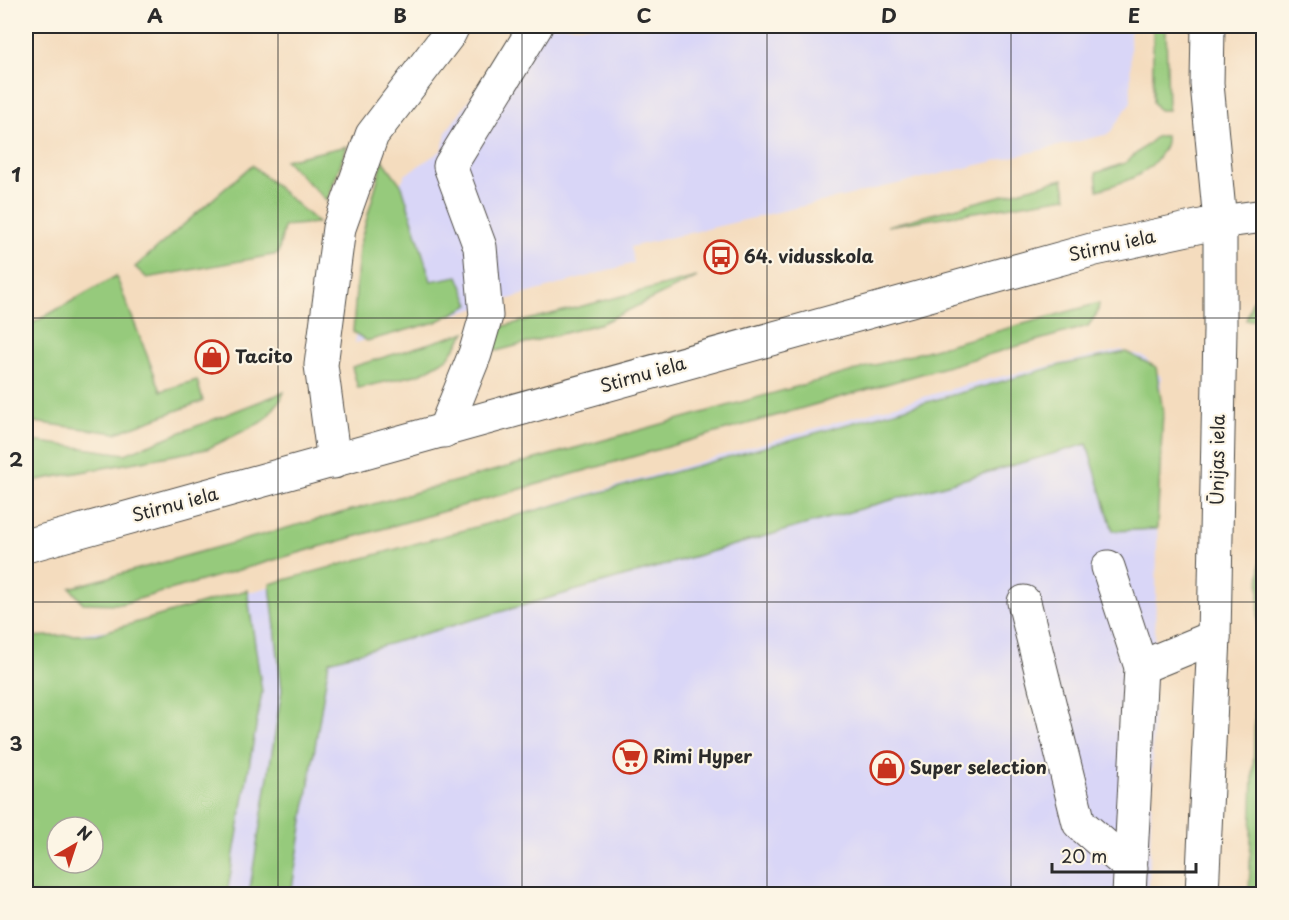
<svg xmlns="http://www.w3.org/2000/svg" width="1289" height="920" font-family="'Playpen Sans',sans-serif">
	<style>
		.built { fill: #d9d6f7; fill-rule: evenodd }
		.green { fill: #96ca7b; stroke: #607a53; stroke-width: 1.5; fill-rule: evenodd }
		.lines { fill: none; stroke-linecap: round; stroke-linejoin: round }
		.minor-casing { stroke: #494641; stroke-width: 35 }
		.minor { stroke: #fff; stroke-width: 33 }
		.grid { fill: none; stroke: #2b2b2b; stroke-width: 1.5; stroke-opacity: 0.55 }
		.labels { text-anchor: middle; stroke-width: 4.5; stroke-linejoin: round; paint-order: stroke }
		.street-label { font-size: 18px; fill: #2b2b2b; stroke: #fcf5e5 }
		.poi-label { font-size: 18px; font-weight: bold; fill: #2b2b2b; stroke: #fcf5e5; text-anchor: start }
		.neatline { fill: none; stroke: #2b2b2b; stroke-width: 2 }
		.grid-label { font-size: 20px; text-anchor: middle; font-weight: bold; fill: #2b2b2b }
	</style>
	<rect width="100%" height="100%" fill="#fcf5e5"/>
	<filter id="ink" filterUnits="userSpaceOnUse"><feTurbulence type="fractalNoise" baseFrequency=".0167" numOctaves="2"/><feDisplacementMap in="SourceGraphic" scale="12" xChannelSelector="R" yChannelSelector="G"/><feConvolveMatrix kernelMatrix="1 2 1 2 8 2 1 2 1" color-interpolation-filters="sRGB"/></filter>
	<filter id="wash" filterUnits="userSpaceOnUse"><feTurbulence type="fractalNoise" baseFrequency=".008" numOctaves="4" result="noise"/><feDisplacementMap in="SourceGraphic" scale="24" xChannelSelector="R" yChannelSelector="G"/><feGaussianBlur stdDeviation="1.35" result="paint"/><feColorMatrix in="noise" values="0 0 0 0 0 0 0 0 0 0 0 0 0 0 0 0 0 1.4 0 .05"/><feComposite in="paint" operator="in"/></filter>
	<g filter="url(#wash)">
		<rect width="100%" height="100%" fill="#f4dcbe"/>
		<g class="built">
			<polygon points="520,26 1130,26 1131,102 1109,134 630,247 634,263 355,343 362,257 405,175 442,150 446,132 514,37"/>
			<path d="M1121,350l24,7 16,20 -12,517h-1113l-10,-18v-236l104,-13 838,-243zM57,827h36v36h-36z"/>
		</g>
		<g class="green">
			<polygon points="1153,26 1166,26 1168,110 1159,110 1153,102"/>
			<polygon points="1261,26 1264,26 1263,103 1259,103"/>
			<path d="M1166,135c1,8 -1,11 -5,18 -14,24 -38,29 -63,37l-2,-17 29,-10 31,-26z"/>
			<polygon points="347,146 327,201 285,160"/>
			<polygon points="383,160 402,186 431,281 458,276 470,305 436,322 367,341 353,332 359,247"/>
			<polygon points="252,165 318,223 284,226 278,254 147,278 135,267"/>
			<polygon points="1063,179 1067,197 887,226"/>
			<polygon points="116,276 161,391 197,380 203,401 116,433 26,421 26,327"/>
			<polygon points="697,277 602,323 497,351 493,347 496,328"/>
			<polygon points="1263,286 1263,320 1246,320 1252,302"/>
			<polygon points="1099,303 1098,312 1088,326 121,604 83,603 70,588"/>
			<polygon points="466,332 448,358 420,374 358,388 352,367"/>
			<polygon points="1126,352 1156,367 1163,412 1157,529 1113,531 1087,444 329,661 291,894 249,894 282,690 270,584 1061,365"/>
			<polygon points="284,392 281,399 264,421 207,449 26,482 26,440 125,454"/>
			<polygon points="1263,479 1264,885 1262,894 1249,894"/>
			<path d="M247,590l15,102 -35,202h-200l-1,-257 71,-3zM57,827h36v36h-36z"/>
		</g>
	</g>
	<g filter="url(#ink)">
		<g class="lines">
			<g class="minor-casing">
				<g id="minor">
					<polyline points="444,431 475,354 486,316 480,247 450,166 536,26"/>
					<polyline points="334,462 321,365 339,228 372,135 449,34 453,26"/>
					<polyline points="26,546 1095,249 1220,222 1264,216"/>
					<polyline points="1108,567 1141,667 1129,894"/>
					<polyline points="1024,602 1079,823 1131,868"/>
					<polyline points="1141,667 1214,637"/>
					<polyline points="1202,894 1214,637 1220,330 1220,222 1207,84 1208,26"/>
				</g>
			</g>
			<use href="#minor" class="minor"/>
		</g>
	</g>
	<path class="grid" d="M278,26v868M522,26v868M767,26v868M1011,26v868M26,318h1238M26,602h1238"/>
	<defs>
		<g id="bus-ring" transform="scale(1.725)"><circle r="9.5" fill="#fcf5e5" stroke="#c8321e" stroke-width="1.5"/><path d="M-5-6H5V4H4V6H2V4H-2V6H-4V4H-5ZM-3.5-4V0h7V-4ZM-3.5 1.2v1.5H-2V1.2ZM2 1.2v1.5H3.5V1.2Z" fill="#c8321e"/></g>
		<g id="shop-ring" transform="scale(1.725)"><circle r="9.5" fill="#fcf5e5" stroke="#c8321e" stroke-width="1.5"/><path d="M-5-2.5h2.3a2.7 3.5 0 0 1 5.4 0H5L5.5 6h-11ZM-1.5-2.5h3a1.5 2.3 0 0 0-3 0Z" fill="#c8321e"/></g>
		<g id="supermarket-ring" transform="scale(1.725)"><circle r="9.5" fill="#fcf5e5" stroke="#c8321e" stroke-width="1.5"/><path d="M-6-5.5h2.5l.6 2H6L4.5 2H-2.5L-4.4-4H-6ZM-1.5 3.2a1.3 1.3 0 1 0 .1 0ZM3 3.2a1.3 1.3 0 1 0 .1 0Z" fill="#c8321e"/></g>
	</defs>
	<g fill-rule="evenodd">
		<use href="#bus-ring" x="721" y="257"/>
		<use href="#shop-ring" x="212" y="357"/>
		<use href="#supermarket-ring" x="630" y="757"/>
		<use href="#shop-ring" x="887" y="768"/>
	</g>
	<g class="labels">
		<g class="street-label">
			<text transform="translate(1112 246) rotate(-13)" y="6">Stirnu iela</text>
			<text transform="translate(643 375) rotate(-16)" y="6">Stirnu iela</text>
			<text transform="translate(1218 460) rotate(-89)" y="6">Ūnijas iela</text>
			<text transform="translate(175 505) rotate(-15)" y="6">Stirnu iela</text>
		</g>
		<g class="poi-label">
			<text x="744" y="263">64. vidusskola</text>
			<text x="235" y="363">Tacito</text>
			<text x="653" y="763">Rimi Hyper</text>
			<text x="910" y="774">Super selection</text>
		</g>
	</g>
	<rect width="1289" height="920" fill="none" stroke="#fcf5e5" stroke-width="66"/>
	<g transform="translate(75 845) rotate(39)"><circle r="28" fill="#fcf5e5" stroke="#a8a49b" stroke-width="1.5"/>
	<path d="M0-4.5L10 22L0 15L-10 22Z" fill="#c8321e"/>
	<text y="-9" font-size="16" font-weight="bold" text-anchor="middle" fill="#2b2b2b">N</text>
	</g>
	<path d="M1052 863v9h144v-9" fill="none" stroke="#2b2b2b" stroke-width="3"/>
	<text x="1061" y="863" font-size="18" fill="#2b2b2b" stroke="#fcf5e5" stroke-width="4.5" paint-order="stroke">20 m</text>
	<rect x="33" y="33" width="1223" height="854" class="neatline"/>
	<g class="grid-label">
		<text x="155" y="23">A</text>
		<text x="400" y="23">B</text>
		<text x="644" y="23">C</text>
		<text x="889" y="23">D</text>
		<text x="1134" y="23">E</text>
		<text x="16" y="182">1</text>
		<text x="16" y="467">2</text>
		<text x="16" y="751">3</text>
	</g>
</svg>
